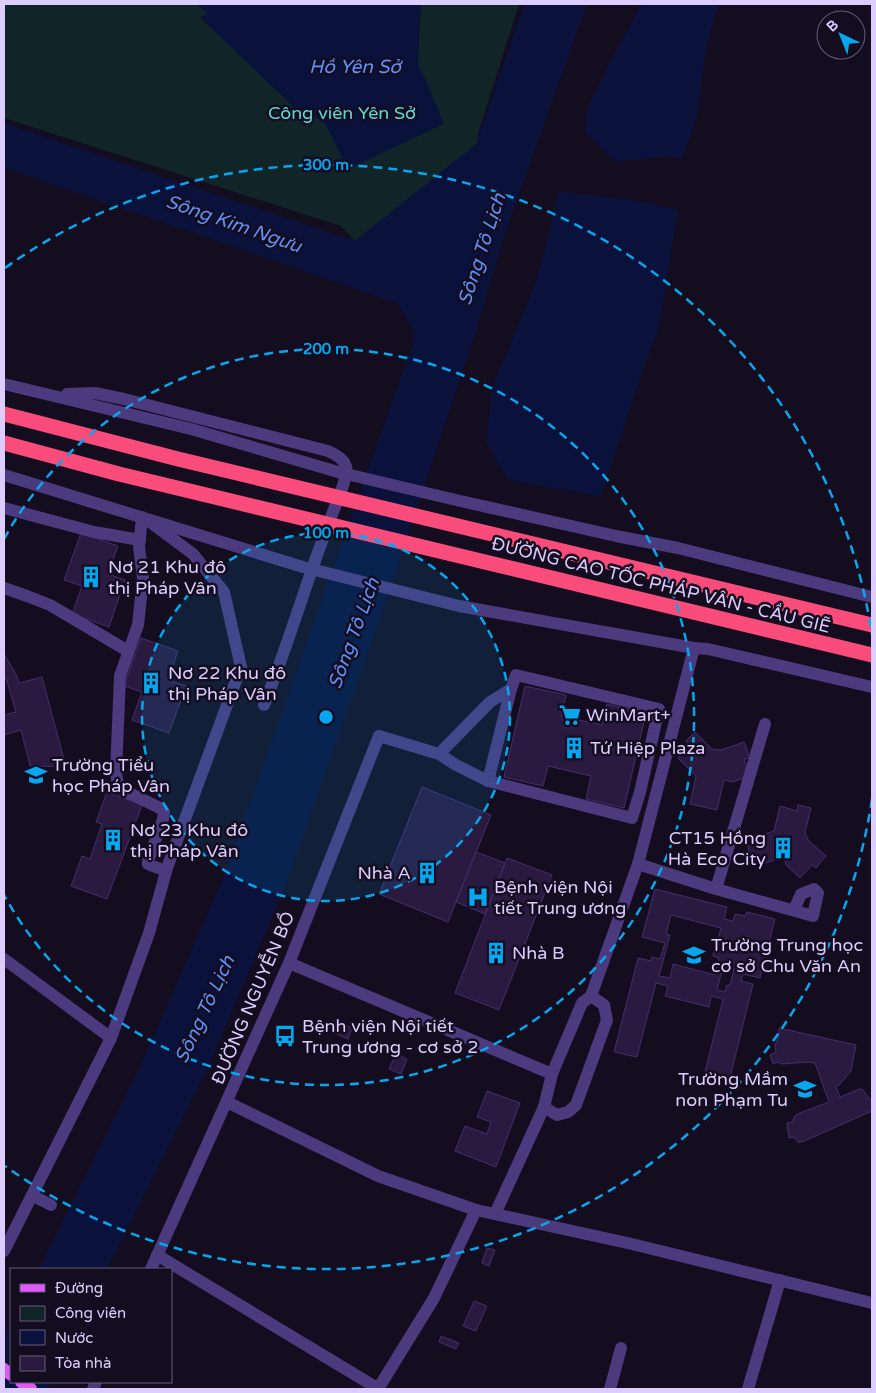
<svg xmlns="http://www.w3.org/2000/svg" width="876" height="1393" font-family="'Varela Round',sans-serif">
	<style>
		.green { fill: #112529 }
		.water { fill: #0a123c }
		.building { fill: #2a1a40; stroke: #462d6b; fill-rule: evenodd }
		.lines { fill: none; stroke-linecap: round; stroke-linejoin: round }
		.minor { stroke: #4b3a7d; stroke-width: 12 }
		.major { stroke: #e058fa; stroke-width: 12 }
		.highway { stroke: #fa4c7b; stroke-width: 15 }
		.ring { fill: none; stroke: #07a7f0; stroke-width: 2.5; stroke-dasharray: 9 6 }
		.labels { text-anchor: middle; stroke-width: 5; stroke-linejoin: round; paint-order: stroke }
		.park-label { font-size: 18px; fill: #5cdbd6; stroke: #140d20 }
		.poi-label { font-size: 18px; fill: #ddcdfe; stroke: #140d20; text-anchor: start }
		.street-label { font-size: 18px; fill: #ddcdfe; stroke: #140d20 }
		.water-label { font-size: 19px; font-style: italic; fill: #5f91fa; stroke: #140d20 }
		.centre { fill: #07a7f0; stroke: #140d20; stroke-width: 2.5 }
		.ring-label { font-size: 15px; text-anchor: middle; font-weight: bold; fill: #07a7f0; stroke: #140d20; stroke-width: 5; stroke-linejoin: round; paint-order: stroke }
	</style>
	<rect width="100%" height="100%" fill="#140d20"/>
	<polygon class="green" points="4,4 519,4 478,134 478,144 355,241 341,226 4,118"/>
	<g class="water">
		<polygon points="197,4 421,4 418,65 426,80 444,124 350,168 344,162 326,125 315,116 307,120 200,17 208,14"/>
		<polygon points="524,4 587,4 505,234 476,331 376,630 285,887 210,1063 107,1269 39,1269 140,1067 225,874 413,343 413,328 397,303 4,168 4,123 355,241 476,144"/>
		<polygon points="642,4 719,4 710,33 704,61 697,116 682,159 668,156 615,162 585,132 588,107 615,53"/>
		<polygon points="558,192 630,199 678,210 658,331 642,372 601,496 508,480 486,443 492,388 535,285 545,250"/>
		<polygon points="11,1324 11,1382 51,1382 47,1389 4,1389 4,1339"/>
	</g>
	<g class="building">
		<polygon points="81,533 118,546 108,574 125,580 109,627 72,614 82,586 64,580"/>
		<polygon points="141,638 178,651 168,680 186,686 169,733 132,720 142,692 124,686"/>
		<polygon points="4,654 16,674 19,683 42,677 66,767 30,766 21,730 4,735 4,715 16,712 6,678 4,681"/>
		<polygon points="525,686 566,695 561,716 602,725 607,704 646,713 624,808 586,799 591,776 548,766 543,786 504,777"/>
		<polygon points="695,732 712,749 721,750 744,742 750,758 744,759 750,776 732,782 724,780 717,810 690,804 696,776 678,758 690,746 686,741"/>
		<polygon points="422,787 491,815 448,922 379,894"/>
		<polygon points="107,792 142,805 107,899 71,886 82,856 90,859 102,824 96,822"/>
		<polygon points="798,805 811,808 805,832 808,840 826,856 816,868 812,865 800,878 786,865 784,857 754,867 746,840 774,831 780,806 797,811"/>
		<polygon points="476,852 505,863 485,914 456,902"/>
		<polygon points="507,858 552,875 499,1010 455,993"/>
		<path d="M655,889l72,18 -3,12 9,2 2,-7 10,2 2,-4 28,7 -15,59 -17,-4 -2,7 12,3 -24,98 -25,-6 19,-77 -12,-3 -2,11 -44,-11 3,-10 -12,-3 -19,74 -23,-5 24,-94 13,3 1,-4 8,2 5,-16 -23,-6zM671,915l50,13 -8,28 6,2 -4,17 -42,-11 -3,14 -11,-2 11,-41 -4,-1zM723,966l11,3 -4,16h-3l-2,7 -8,-2z"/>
		<polygon points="334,1020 352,1028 348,1039 329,1031"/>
		<polygon points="779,1028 856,1045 851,1071 840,1084 836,1087 840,1097 860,1089 862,1089 872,1102 872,1111 802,1142 798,1142 794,1137 789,1138 787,1123 793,1122 794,1117 797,1114 829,1102 815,1063 808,1062 782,1064 778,1062 773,1064 770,1055 776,1052 775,1046 779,1034"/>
		<polygon points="396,1054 407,1059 401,1074 389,1069"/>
		<polygon points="487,1091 520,1103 496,1167 455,1151 465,1126 487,1134 491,1122 477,1117"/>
		<polygon points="487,1248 495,1250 489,1266 482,1263"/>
		<polygon points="474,1301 487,1306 476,1331 463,1326"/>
		<polygon points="441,1336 459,1343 456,1349 439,1342"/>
	</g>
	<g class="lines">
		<g class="minor">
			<polyline points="4,384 191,429 338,472 456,500 616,536 678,548 872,597"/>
			<path d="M67,394l28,-1 29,6 204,52c7,3 15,7 18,15 3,10 -11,40 -15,51 -24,62 -42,126 -67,188"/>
			<polyline points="4,475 303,567 459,606 694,648 708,649 872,687"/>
			<polyline points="4,508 94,532 140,540"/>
			<polyline points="142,517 139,547 143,578 138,625 120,676 116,773 118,785 121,789 162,809 164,812 163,819 148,861 148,864 150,865 166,871"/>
			<polyline points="4,588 27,596 50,605 128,651"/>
			<polyline points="488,781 511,689"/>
			<polyline points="638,864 716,889 813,916 818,893 814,889 801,894 794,910"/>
			<polyline points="716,889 765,724"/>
			<polyline points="4,959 111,1038"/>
			<polyline points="289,963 552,1074"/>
			<polyline points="227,1102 378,1176 476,1210 632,1244 872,1303"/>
			<polyline points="544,1107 557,1115 568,1112 576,1105 607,1020 604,1005 591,996"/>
			<polyline points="33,1196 51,1205"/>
			<polyline points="495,1214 544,1107 552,1074 582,1003 591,996 638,864 694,648"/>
			<polyline points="4,1251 111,1038 149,933 167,868 241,667 224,592 193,554 150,522"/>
			<polyline points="157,1255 377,1388"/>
			<polyline points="151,1269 289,963 379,736 439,754 456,765 488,781 632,818 640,792 659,709 516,675 511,689 490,702 439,754"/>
			<polyline points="93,1389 96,1382"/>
			<polyline points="378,1389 434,1298 476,1210"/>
			<polyline points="610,1389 621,1348"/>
			<polyline points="748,1389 780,1280"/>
		</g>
		<g class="major">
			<polyline points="4,1369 11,1375"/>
			<polyline points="21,1382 31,1389"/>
		</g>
		<g class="highway">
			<polyline points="4,414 178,459 872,625"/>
			<polyline points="4,443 119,474 872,655"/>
		</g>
	</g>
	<circle cx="326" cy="717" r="184" fill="#07a7f0" fill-opacity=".12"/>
	<g class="ring">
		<circle cx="326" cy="717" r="184"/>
		<path d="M4 539A368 368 0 1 1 4 895"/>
		<path d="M872 799A552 552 0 0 1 5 1166M5 268A552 552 0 0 1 872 635"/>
	</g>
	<defs>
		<g id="building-bare" transform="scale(1.725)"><path d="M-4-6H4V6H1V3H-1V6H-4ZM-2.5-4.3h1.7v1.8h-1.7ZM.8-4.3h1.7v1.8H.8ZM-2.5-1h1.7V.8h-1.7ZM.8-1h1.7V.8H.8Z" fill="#07a7f0" stroke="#140d20" stroke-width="2.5" paint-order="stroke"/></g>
		<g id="supermarket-bare" transform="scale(1.725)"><path d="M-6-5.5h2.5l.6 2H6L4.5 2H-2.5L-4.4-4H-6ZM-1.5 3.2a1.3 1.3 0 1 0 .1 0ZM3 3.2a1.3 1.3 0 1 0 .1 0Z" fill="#07a7f0" stroke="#140d20" stroke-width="2.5" paint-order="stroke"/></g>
		<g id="school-bare" transform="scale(1.725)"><path d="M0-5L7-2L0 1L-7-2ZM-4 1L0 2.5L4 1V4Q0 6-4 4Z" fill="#07a7f0" stroke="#140d20" stroke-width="2.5" paint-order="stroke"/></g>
		<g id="hospital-bare" transform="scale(1.725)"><path d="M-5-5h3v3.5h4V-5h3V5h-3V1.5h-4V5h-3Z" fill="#07a7f0" stroke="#140d20" stroke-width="2.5" paint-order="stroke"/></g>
		<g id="bus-bare" transform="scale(1.725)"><path d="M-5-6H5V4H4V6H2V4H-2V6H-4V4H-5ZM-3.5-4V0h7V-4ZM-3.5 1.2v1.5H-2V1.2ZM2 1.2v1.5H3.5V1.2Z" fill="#07a7f0" stroke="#140d20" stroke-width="2.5" paint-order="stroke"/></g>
	</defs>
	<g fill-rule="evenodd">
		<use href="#building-bare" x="91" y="577"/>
		<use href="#building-bare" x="151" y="683"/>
		<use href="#supermarket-bare" x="570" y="715"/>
		<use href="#building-bare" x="574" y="748"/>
		<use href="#school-bare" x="36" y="775"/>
		<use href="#building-bare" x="113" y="840"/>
		<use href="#building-bare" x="783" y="848"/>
		<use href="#building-bare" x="427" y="873"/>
		<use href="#hospital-bare" x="478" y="897"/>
		<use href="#building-bare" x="496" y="953"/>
		<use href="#school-bare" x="694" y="955"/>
		<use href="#bus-bare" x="285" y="1036"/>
		<use href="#school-bare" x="805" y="1089"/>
	</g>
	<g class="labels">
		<g class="park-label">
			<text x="342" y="119">Công viên Yên Sở</text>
		</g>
		<g class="poi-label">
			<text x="108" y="573">Nơ 21 Khu đô<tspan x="108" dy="21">thị Pháp Vân</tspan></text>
			<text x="168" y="679">Nơ 22 Khu đô<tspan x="168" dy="21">thị Pháp Vân</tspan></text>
			<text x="586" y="721">WinMart+</text>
			<text x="590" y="754">Tứ Hiệp Plaza</text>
			<text x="52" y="771">Trường Tiểu<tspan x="52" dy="21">học Pháp Vân</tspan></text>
			<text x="130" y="836">Nơ 23 Khu đô<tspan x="130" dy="21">thị Pháp Vân</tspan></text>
			<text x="766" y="844" text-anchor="end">CT15 Hồng<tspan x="766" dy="21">Hà Eco City</tspan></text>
			<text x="411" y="879" text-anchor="end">Nhà A</text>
			<text x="494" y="893">Bệnh viện Nội<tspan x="494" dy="21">tiết Trung ương</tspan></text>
			<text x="711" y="951">Trường Trung học<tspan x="711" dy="21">cơ sở Chu Văn An</tspan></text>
			<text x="512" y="959">Nhà B</text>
			<text x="302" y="1032">Bệnh viện Nội tiết<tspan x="302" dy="21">Trung ương - cơ sở 2</tspan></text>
			<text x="788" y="1085" text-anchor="end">Trường Mầm<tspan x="788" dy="21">non Phạm Tu</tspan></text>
		</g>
		<g class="street-label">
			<text transform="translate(661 585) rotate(14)" y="6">ĐƯỜNG CAO TỐC PHÁP VÂN - CẦU GIẼ</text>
			<text transform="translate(253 998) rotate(-67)" y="6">ĐƯỜNG NGUYỄN BỒ</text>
		</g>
		<g class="water-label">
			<text x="355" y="73">Hồ Yên Sở</text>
			<text transform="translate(234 223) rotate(19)" y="7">Sông Kim Ngưu</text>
			<text transform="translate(481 249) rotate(-72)" y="7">Sông Tô Lịch</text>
			<text transform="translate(353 633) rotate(-70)" y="7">Sông Tô Lịch</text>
			<text transform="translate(204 1009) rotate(-65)" y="7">Sông Tô Lịch</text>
		</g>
	</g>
	<circle cx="326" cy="717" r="8" class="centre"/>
	<g class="ring-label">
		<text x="326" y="170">300 m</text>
		<text x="326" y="354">200 m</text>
		<text x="326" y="538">100 m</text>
	</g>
	<rect width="876" height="1393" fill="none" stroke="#ddcdfe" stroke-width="10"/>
	<rect x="10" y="1268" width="162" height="115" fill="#140d20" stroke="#645a79"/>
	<rect x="20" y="1284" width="25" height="8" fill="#e058fa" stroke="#645a79"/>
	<text x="55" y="1293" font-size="15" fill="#ddcdfe">Đường</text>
	<rect x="20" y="1306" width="25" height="15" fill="#112529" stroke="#645a79"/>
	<text x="55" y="1318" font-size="15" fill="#ddcdfe">Công viên</text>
	<rect x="20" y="1330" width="25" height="15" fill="#0a123c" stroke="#645a79"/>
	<text x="55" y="1343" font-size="15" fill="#ddcdfe">Nước</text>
	<rect x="20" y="1356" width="25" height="15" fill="#2a1a40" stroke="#645a79"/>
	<text x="55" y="1368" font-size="15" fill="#ddcdfe">Tòa nhà</text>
	<g transform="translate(841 35) rotate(317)"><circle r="24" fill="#140d20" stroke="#645a79"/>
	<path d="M0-4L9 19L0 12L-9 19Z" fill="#07a7f0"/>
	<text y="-8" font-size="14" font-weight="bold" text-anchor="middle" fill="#ddcdfe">B</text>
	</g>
</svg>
